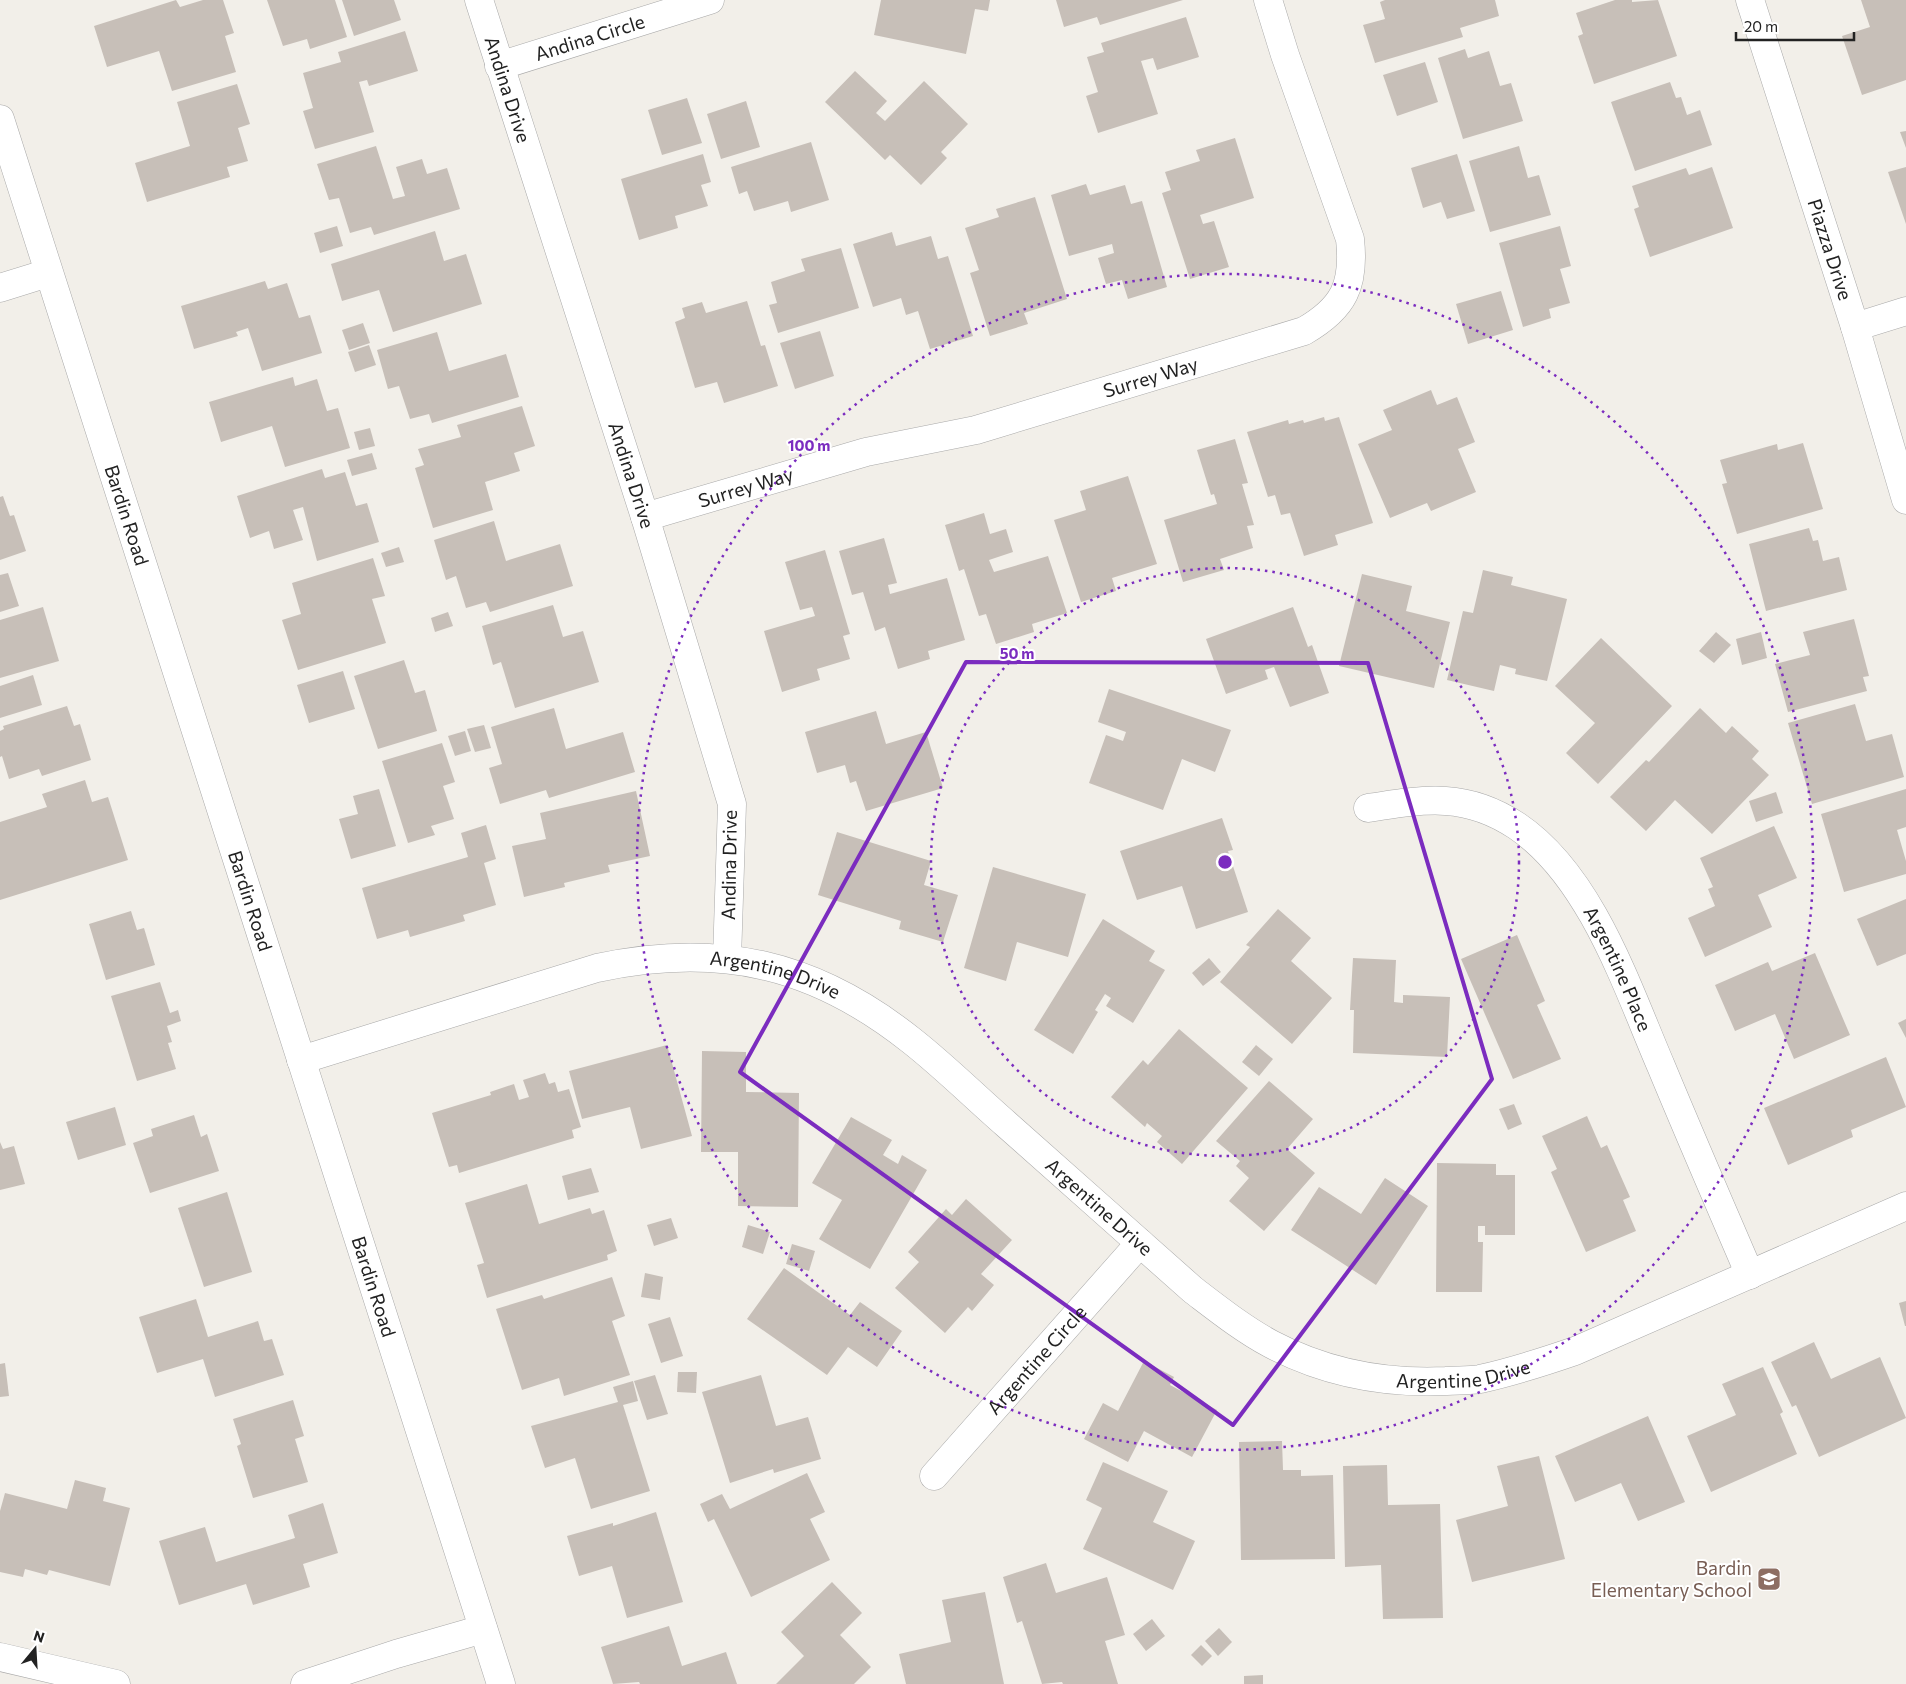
<svg xmlns="http://www.w3.org/2000/svg" width="1906" height="1684" font-family="Commissioner,sans-serif">
	<style>
		.building { fill: #c7bfb8 }
		.lines { fill: none; stroke-linecap: round; stroke-linejoin: round }
		.minor-casing { stroke: #a9a9a9; stroke-width: 29 }
		.minor { stroke: #fff; stroke-width: 28 }
		.marked { fill: none; stroke: #7b2cbf; stroke-width: 4; stroke-linejoin: round }
		.ring { fill: none; stroke: #7b2cbf; stroke-width: 2.5; stroke-dasharray: 2.5 5 }
		.labels { text-anchor: middle; stroke-width: 4; stroke-linejoin: round; paint-order: stroke }
		.street-label { font-size: 19px; fill: #222; stroke: #fff }
		.education-label { font-size: 19px; fill: #785e54; stroke: #fff; text-anchor: end }
		.centre { fill: #7b2cbf; stroke: #fff; stroke-width: 2.5 }
		.ring-label { font-size: 15px; text-anchor: middle; font-weight: bold; fill: #7b2cbf; stroke: #fff; stroke-width: 4; stroke-linejoin: round; paint-order: stroke }
	</style>
	<rect width="100%" height="100%" fill="#f2efe9"/>
	<g class="building">
		<polygon points="176,0 180,7 203,0 223,0 234,33 225,36 236,72 172,91 159,51 107,67 94,26"/>
		<polygon points="267,0 335,0 347,37 310,49 307,39 283,46"/>
		<polygon points="342,0 394,0 401,20 354,36"/>
		<polygon points="881,0 990,0 988,11 975,9 966,54 874,35"/>
		<polygon points="1056,0 1183,0 1100,25 1097,17 1064,27"/>
		<polygon points="1385,0 1495,0 1499,16 1460,28 1463,37 1375,63 1363,25 1385,19 1380,2"/>
		<polygon points="1615,0 1632,0 1632,2 1658,0 1677,56 1594,84 1578,36 1583,34 1576,13"/>
		<polygon points="1861,0 1906,0 1906,80 1862,95 1842,36 1870,27"/>
		<polygon points="1186,17 1199,57 1157,70 1153,58 1141,61 1158,114 1098,133 1086,96 1098,92 1087,57 1104,52 1101,43"/>
		<polygon points="405,31 418,71 369,86 367,80 359,82 374,132 315,149 303,111 313,108 303,73 341,62 338,52"/>
		<polygon points="1465,49 1468,58 1489,51 1500,86 1511,83 1523,121 1463,139 1438,58"/>
		<polygon points="1425,62 1438,102 1397,116 1383,75"/>
		<polygon points="855,71 887,101 876,113 885,121 924,81 968,124 941,152 947,158 921,185 890,155 885,160 825,102"/>
		<polygon points="1670,82 1676,98 1681,97 1687,115 1700,110 1712,145 1635,171 1611,102"/>
		<polygon points="237,84 250,124 238,128 248,161 227,167 230,177 147,202 135,163 190,146 177,102"/>
		<polygon points="687,98 702,143 662,155 648,110"/>
		<polygon points="746,101 760,147 721,159 707,114"/>
		<polygon points="1906,131 1906,148 1900,132"/>
		<polygon points="1235,138 1254,198 1200,215 1203,224 1214,221 1229,267 1190,279 1162,193 1171,190 1165,172 1200,161 1196,150"/>
		<polygon points="811,142 829,200 791,212 788,201 754,211 747,191 739,194 731,167"/>
		<polygon points="376,146 393,199 405,196 396,167 422,159 427,174 447,168 460,209 374,235 371,227 350,233 339,198 329,200 317,164"/>
		<polygon points="1519,146 1528,178 1539,175 1551,215 1490,232 1469,161"/>
		<polygon points="703,154 711,182 701,185 708,206 675,216 678,228 639,240 621,179"/>
		<polygon points="1457,154 1475,211 1447,219 1441,202 1423,208 1411,168"/>
		<polygon points="1712,167 1733,228 1650,257 1634,209 1639,207 1632,186 1686,168 1689,175"/>
		<polygon points="1906,167 1906,224 1888,172"/>
		<polygon points="1086,184 1090,195 1125,185 1131,204 1142,201 1167,287 1128,299 1122,280 1106,284 1098,258 1114,253 1112,244 1069,256 1051,195"/>
		<polygon points="1035,197 1067,299 1024,313 1028,324 990,336 970,273 979,270 965,228 999,217 996,209"/>
		<polygon points="337,226 343,246 320,253 314,233"/>
		<polygon points="1560,226 1571,266 1560,269 1570,303 1549,309 1551,318 1523,327 1499,243"/>
		<polygon points="435,231 444,261 466,254 482,304 393,332 379,290 342,301 331,264"/>
		<polygon points="892,232 896,246 931,236 938,259 948,256 973,336 930,349 918,311 906,315 901,298 873,307 853,244"/>
		<polygon points="841,248 859,308 778,333 769,305 777,303 771,282 805,271 801,259"/>
		<polygon points="265,281 268,289 287,283 299,318 310,315 322,353 262,371 248,328 236,332 238,336 194,349 181,306"/>
		<polygon points="1501,291 1513,330 1468,344 1456,304"/>
		<polygon points="747,301 761,346 765,345 778,386 724,403 717,382 695,388 675,322 685,318 682,308 702,302 706,313"/>
		<polygon points="363,323 370,343 349,350 342,330"/>
		<polygon points="820,331 834,376 795,389 780,343"/>
		<polygon points="437,332 449,371 506,354 519,397 432,423 429,414 410,419 399,386 388,389 377,350"/>
		<polygon points="369,345 376,365 355,372 348,352"/>
		<polygon points="293,377 295,386 317,379 327,411 338,408 350,448 285,467 272,426 221,442 209,402"/>
		<polygon points="1431,390 1437,405 1457,397 1475,442 1458,449 1476,492 1431,511 1427,503 1390,518 1358,444 1392,430 1383,410"/>
		<polygon points="522,406 535,446 514,453 520,471 485,482 493,510 433,528 415,468 424,465 418,449 461,437 457,425"/>
		<polygon points="1324,417 1325,421 1339,417 1373,523 1335,535 1338,545 1304,556 1290,513 1281,515 1275,495 1268,497 1247,432 1288,420 1289,424 1303,420 1304,423"/>
		<polygon points="370,428 375,446 359,450 354,432"/>
		<polygon points="1235,439 1248,483 1242,484 1254,525 1247,526 1253,548 1220,559 1224,570 1183,582 1164,520 1217,504 1214,494 1211,495 1197,450"/>
		<polygon points="1803,443 1823,509 1737,534 1722,484 1727,483 1720,460 1777,444 1778,450"/>
		<polygon points="372,453 377,469 352,476 347,460"/>
		<polygon points="322,469 325,478 345,472 356,506 367,503 379,542 317,561 303,507 293,510 303,540 274,549 269,531 250,538 237,496"/>
		<polygon points="1128,476 1157,564 1112,578 1116,591 1081,602 1054,520 1086,510 1080,491"/>
		<polygon points="3,496 10,516 14,515 26,551 0,560 0,497"/>
		<polygon points="984,513 990,534 1006,529 1013,552 989,560 994,572 1048,556 1067,613 1032,624 1034,632 996,644 986,614 979,616 964,569 959,571 945,525"/>
		<polygon points="494,521 506,561 560,544 573,586 490,612 486,602 466,608 456,576 446,580 434,540"/>
		<polygon points="1809,528 1813,541 1818,540 1823,561 1839,557 1847,590 1766,611 1749,544"/>
		<polygon points="884,538 897,583 888,585 890,594 947,578 965,640 928,651 930,659 898,669 885,627 875,631 863,592 852,595 839,551"/>
		<polygon points="399,547 404,562 386,567 381,553"/>
		<polygon points="825,550 850,634 843,636 850,659 817,669 820,680 782,692 764,631 815,616 812,607 800,610 785,562"/>
		<polygon points="373,558 385,596 372,599 386,643 298,670 282,620 301,614 292,583"/>
		<polygon points="1483,570 1513,577 1511,585 1567,599 1547,681 1515,674 1516,669 1500,665 1494,691 1447,680 1463,611 1473,613"/>
		<polygon points="8,573 19,606 0,612 0,575"/>
		<polygon points="1362,574 1412,586 1406,611 1450,622 1434,688 1339,666"/>
		<polygon points="553,605 563,637 583,631 599,682 515,708 501,662 493,665 482,626"/>
		<polygon points="43,607 59,661 0,678 0,620"/>
		<polygon points="1293,607 1308,647 1312,645 1329,693 1290,707 1274,667 1265,670 1268,679 1226,694 1206,639"/>
		<polygon points="448,612 453,626 435,632 431,618"/>
		<polygon points="1854,619 1869,676 1863,677 1867,691 1788,712 1775,664 1810,655 1803,632"/>
		<polygon points="1716,632 1731,645 1714,663 1699,651"/>
		<polygon points="1761,632 1767,658 1742,665 1736,639"/>
		<polygon points="1601,638 1672,706 1598,784 1566,753 1595,723 1555,686"/>
		<polygon points="404,660 415,693 425,690 437,731 378,749 354,676"/>
		<polygon points="343,671 355,709 309,723 297,685"/>
		<polygon points="33,675 42,705 0,718 0,686"/>
		<polygon points="1109,689 1231,730 1215,772 1182,759 1163,810 1089,783 1106,735 1123,741 1126,732 1098,722"/>
		<polygon points="1855,704 1866,741 1892,734 1904,777 1812,804 1788,723"/>
		<polygon points="67,706 74,726 80,724 91,760 42,776 39,769 9,779 2,756 0,757 0,731 4,729 3,726"/>
		<polygon points="554,708 566,749 623,732 635,772 549,798 546,790 500,804 489,768 502,764 491,727"/>
		<polygon points="1700,708 1726,733 1732,726 1759,751 1752,759 1769,775 1712,834 1675,800 1646,831 1610,797 1646,760 1649,762"/>
		<polygon points="876,711 886,744 926,732 943,788 866,811 856,781 850,783 845,765 817,773 805,732"/>
		<polygon points="484,725 491,748 475,752 467,729"/>
		<polygon points="465,731 471,751 455,756 448,736"/>
		<polygon points="442,743 455,782 443,786 454,819 431,826 435,835 408,843 382,761"/>
		<polygon points="85,780 92,802 108,797 128,860 0,900 0,822 47,807 42,794"/>
		<polygon points="379,789 396,846 351,859 339,819 358,814 353,796"/>
		<polygon points="1906,789 1906,827 1897,830 1906,861 1906,874 1844,892 1821,814"/>
		<polygon points="636,791 650,856 608,865 610,872 564,883 565,887 524,897 512,846 546,839 540,813"/>
		<polygon points="1776,792 1783,813 1756,822 1749,801"/>
		<polygon points="1222,818 1233,850 1228,851 1248,912 1196,929 1182,886 1137,900 1120,851"/>
		<polygon points="486,825 496,859 484,863 496,905 463,915 465,921 410,937 408,930 377,939 362,888 468,857 461,833"/>
		<polygon points="1774,826 1797,878 1758,895 1772,927 1705,957 1688,918 1715,906 1708,889 1713,887 1700,858"/>
		<polygon points="837,832 931,861 924,885 958,895 943,942 899,929 901,921 818,895"/>
		<polygon points="993,867 1086,894 1068,957 1017,942 1006,981 964,968"/>
		<polygon points="1906,899 1906,954 1877,966 1857,919"/>
		<polygon points="1278,909 1311,938 1291,961 1332,998 1292,1044 1220,982 1250,947 1246,945"/>
		<polygon points="131,911 137,930 144,928 155,965 106,980 89,924"/>
		<polygon points="1103,919 1155,951 1149,961 1165,970 1133,1023 1106,1006 1111,998 1105,994 1095,1010 1098,1012 1073,1054 1034,1030"/>
		<polygon points="1517,935 1545,1001 1537,1005 1561,1059 1513,1079 1461,959"/>
		<polygon points="1815,953 1850,1035 1794,1059 1775,1014 1735,1031 1715,985 1768,962 1772,971"/>
		<polygon points="1209,958 1221,972 1203,986 1192,973"/>
		<polygon points="1353,958 1396,960 1394,1002 1403,1003 1403,995 1450,997 1447,1057 1353,1053 1354,1010 1350,1010"/>
		<polygon points="160,982 170,1013 178,1010 181,1021 167,1026 172,1042 168,1043 176,1069 137,1081 111,996"/>
		<polygon points="1906,1019 1906,1038 1898,1023"/>
		<polygon points="1179,1029 1248,1088 1182,1164 1157,1142 1162,1136 1147,1123 1145,1127 1111,1097 1143,1060 1148,1065"/>
		<polygon points="667,1045 692,1136 641,1149 630,1107 582,1119 569,1071"/>
		<polygon points="1256,1045 1273,1059 1259,1076 1242,1062"/>
		<polygon points="702,1051 746,1052 746,1092 799,1093 798,1207 738,1206 738,1152 701,1152"/>
		<polygon points="1886,1057 1906,1107 1851,1130 1853,1137 1788,1165 1764,1108"/>
		<polygon points="545,1073 549,1084 555,1082 558,1092 569,1089 581,1127 572,1130 574,1138 459,1173 457,1165 449,1167 432,1113 491,1095 490,1092 514,1084 519,1100 529,1097 523,1080"/>
		<polygon points="1269,1081 1313,1119 1287,1149 1315,1173 1264,1231 1229,1201 1249,1178 1236,1166 1240,1161 1216,1141"/>
		<polygon points="1514,1104 1522,1124 1508,1130 1499,1109"/>
		<polygon points="115,1107 126,1145 78,1160 66,1122"/>
		<polygon points="194,1115 201,1137 207,1134 219,1171 150,1193 133,1143 153,1136 151,1129"/>
		<polygon points="1587,1116 1601,1148 1607,1145 1630,1197 1623,1200 1636,1231 1586,1252 1551,1172 1557,1169 1542,1136"/>
		<polygon points="851,1117 892,1140 883,1155 898,1164 902,1155 927,1170 870,1269 819,1239 842,1200 812,1183"/>
		<polygon points="0,1142 3,1149 14,1146 25,1184 0,1190"/>
		<polygon points="1437,1163 1496,1164 1496,1175 1515,1175 1515,1235 1485,1235 1485,1226 1478,1226 1478,1242 1483,1242 1482,1292 1436,1292"/>
		<polygon points="591,1168 599,1192 568,1200 562,1176"/>
		<polygon points="1385,1178 1428,1206 1376,1285 1291,1230 1319,1187 1361,1214"/>
		<polygon points="527,1184 539,1224 590,1208 592,1214 604,1210 617,1251 607,1255 608,1260 487,1298 477,1265 484,1263 465,1203"/>
		<polygon points="227,1192 252,1272 204,1287 178,1208"/>
		<polygon points="966,1199 1012,1240 981,1274 994,1285 972,1311 968,1307 945,1333 895,1288 919,1262 908,1252 946,1209 952,1215"/>
		<polygon points="671,1218 678,1238 654,1246 647,1225"/>
		<polygon points="748,1225 770,1232 763,1254 742,1247"/>
		<polygon points="792,1244 815,1251 809,1271 786,1264"/>
		<polygon points="784,1268 850,1315 860,1302 902,1331 877,1367 848,1347 827,1375 747,1319"/>
		<polygon points="645,1273 663,1277 660,1300 641,1297"/>
		<polygon points="612,1277 625,1316 612,1321 630,1375 564,1396 559,1378 522,1390 496,1309 542,1295 544,1299"/>
		<polygon points="196,1299 208,1337 258,1321 264,1341 272,1339 284,1375 215,1397 203,1359 157,1373 139,1317"/>
		<polygon points="1906,1301 1906,1326 1905,1326 1899,1303"/>
		<polygon points="670,1317 683,1356 661,1363 648,1324"/>
		<polygon points="1814,1342 1831,1379 1880,1357 1906,1418 1819,1457 1796,1405 1792,1407 1771,1362"/>
		<polygon points="1144,1361 1174,1377 1170,1385 1217,1410 1192,1457 1144,1431 1128,1462 1084,1439 1103,1403 1118,1411"/>
		<polygon points="5,1363 9,1396 0,1397 0,1364"/>
		<polygon points="1763,1367 1783,1412 1780,1414 1797,1454 1711,1492 1687,1436 1736,1415 1722,1384"/>
		<polygon points="678,1372 697,1372 696,1393 677,1392"/>
		<polygon points="655,1375 668,1414 647,1420 634,1381"/>
		<polygon points="761,1375 776,1426 808,1417 821,1459 774,1473 773,1469 730,1483 702,1392"/>
		<polygon points="633,1381 638,1401 623,1405 650,1491 591,1509 575,1458 545,1468 531,1426 618,1402 613,1387"/>
		<polygon points="293,1400 304,1436 295,1439 308,1482 253,1498 237,1446 241,1444 233,1419"/>
		<polygon points="1648,1416 1685,1502 1638,1521 1621,1483 1575,1502 1555,1456"/>
		<polygon points="1282,1441 1283,1470 1301,1470 1301,1476 1333,1475 1335,1559 1241,1560 1239,1442"/>
		<polygon points="1539,1456 1565,1559 1472,1582 1456,1520 1508,1506 1497,1466"/>
		<polygon points="1103,1462 1168,1491 1153,1522 1195,1541 1173,1590 1083,1549 1102,1508 1086,1500"/>
		<polygon points="1387,1465 1388,1505 1440,1504 1443,1618 1383,1619 1381,1565 1345,1567 1343,1466"/>
		<polygon points="807,1473 825,1512 810,1519 830,1560 751,1597 714,1519 708,1522 700,1504 722,1494 730,1509"/>
		<polygon points="75,1480 106,1488 103,1501 130,1508 110,1586 49,1570 47,1575 25,1569 23,1577 0,1572 0,1511 5,1493 67,1509"/>
		<polygon points="323,1503 338,1553 303,1564 310,1587 253,1605 246,1584 179,1605 159,1541 205,1527 216,1562 295,1538 288,1515"/>
		<polygon points="656,1512 683,1602 627,1618 612,1566 579,1576 567,1536 613,1523 613,1526"/>
		<polygon points="1046,1563 1056,1593 1107,1577 1125,1635 1105,1641 1118,1684 1063,1684 1062,1682 1042,1684 1022,1621 1017,1623 1003,1577"/>
		<polygon points="832,1582 862,1613 840,1635 871,1667 854,1684 776,1684 804,1656 781,1632"/>
		<polygon points="985,1592 1004,1684 906,1684 899,1654 951,1642 942,1600"/>
		<polygon points="1152,1619 1165,1636 1146,1651 1133,1634"/>
		<polygon points="669,1626 682,1666 726,1652 737,1684 640,1684 639,1682 613,1684 601,1647"/>
		<polygon points="1219,1628 1232,1642 1218,1656 1205,1641"/>
		<polygon points="1201,1645 1212,1656 1202,1666 1191,1655"/>
		<polygon points="1263,1675 1263,1684 1244,1684 1244,1676"/>
	</g>
	<g class="lines">
		<g class="minor-casing">
			<g id="minor">
				<path id="s1" d="M479,0l166,517 87,287 -5,155"/>
				<path id="s2" d="M1750,0l105,327 51,173"/>
				<path id="s3" d="M499,66l211,-66"/>
				<path id="s4" d="M0,119l501,1565"/>
				<polyline points="0,288 48,273"/>
				<polyline points="1855,327 1906,311"/>
				<path id="s5" d="M645,517l221,-65 110,-22 328,-99c40,-23 51,-46 46,-92l-65,-184 -17,-55"/>
				<path id="s6" d="M1368,808c57,-9 98,-16 149,18 74,50 110,161 144,240 29,70 59,139 89,209"/>
				<path id="s7" d="M301,1060l296,-92c122,-26 217,-5 315,73 33,26 63,56 94,83 62,55 125,111 187,166 25,19 50,39 78,54 55,29 112,40 175,37 11,-1 23,0 34,-2 32,-7 63,-17 95,-28l331,-145"/>
				<path id="s8" d="M934,1476l206,-233"/>
				<polyline points="0,1657 116,1684"/>
				<polyline points="305,1684 396,1654 483,1629"/>
			</g>
		</g>
		<use href="#minor" class="minor"/>
	</g>
	<path class="marked" d="M966,662l402,1 124,416 -259,346 -493,-353z"/>
	<g class="ring">
		<circle cx="1225" cy="862" r="294"/>
		<circle cx="1225" cy="862" r="588"/>
	</g>
	<defs>
		<g id="school-square" transform="scale(1.25)"><rect x="-9" y="-9" width="18" height="18" rx="4" fill="#8d6e63" stroke="#fff"/><path d="M0-5L7-2L0 1L-7-2ZM-4 1L0 2.5L4 1V4Q0 6-4 4Z" fill="#fff"/></g>
	</defs>
	<g fill-rule="evenodd">
		<use href="#school-square" x="1769" y="1579"/>
	</g>
	<g class="labels">
		<g class="street-label">
			<text dy="7" stroke="none"><textPath href="#s3" startOffset="95">Andina Circle</textPath></text>
			<text dy="7" stroke="none"><textPath href="#s1" startOffset="94">Andina Drive</textPath></text>
			<text dy="7" stroke="none"><textPath href="#s2" startOffset="262">Piazza Drive</textPath></text>
			<text dy="7" stroke="none"><textPath href="#s5" startOffset="525">Surrey Way</textPath></text>
			<text dy="7" stroke="none"><textPath href="#s1" startOffset="499">Andina Drive</textPath></text>
			<text dy="7" stroke="none"><textPath href="#s5" startOffset="105">Surrey Way</textPath></text>
			<text dy="7" stroke="none"><textPath href="#s4" startOffset="416">Bardin Road</textPath></text>
			<text transform="translate(729 865) rotate(-89)" y="7">Andina Drive</text>
			<text dy="7" stroke="none"><textPath href="#s4" startOffset="821">Bardin Road</textPath></text>
			<text dy="7" stroke="none"><textPath href="#s6" startOffset="332">Argentine Place</textPath></text>
			<text dy="7" stroke="none"><textPath href="#s7" startOffset="491">Argentine Drive</textPath></text>
			<text dy="7" stroke="none"><textPath href="#s7" startOffset="896">Argentine Drive</textPath></text>
			<text dy="7" stroke="none"><textPath href="#s4" startOffset="1226">Bardin Road</textPath></text>
			<text dy="7" stroke="none"><textPath href="#s8" startOffset="155">Argentine Circle</textPath></text>
			<text dy="7" stroke="none"><textPath href="#s7" startOffset="1315">Argentine Drive</textPath></text>
		</g>
		<g class="education-label">
			<text x="1752" y="1575">Bardin<tspan x="1752" dy="22">Elementary School</tspan></text>
		</g>
	</g>
	<circle cx="1225" cy="862" r="8" class="centre"/>
	<g class="ring-label">
		<text x="809" y="451">100 m</text>
		<text x="1017" y="659">50 m</text>
	</g>
	<g transform="translate(35 1649) rotate(18)" stroke="#ffffff" stroke-width="4" paint-order="stroke">
	<path d="M0-4L9 19L0 12L-9 19Z" fill="#222222"/>
	<text y="-8" font-size="14" font-weight="bold" text-anchor="middle" fill="#222222">N</text>
	</g>
	<path d="M1736 32v8h118v-8" fill="none" stroke="#222222" stroke-width="2.5"/>
	<text x="1744" y="32" font-size="15" fill="#222222" stroke="#ffffff" stroke-width="4" paint-order="stroke">20 m</text>
</svg>
